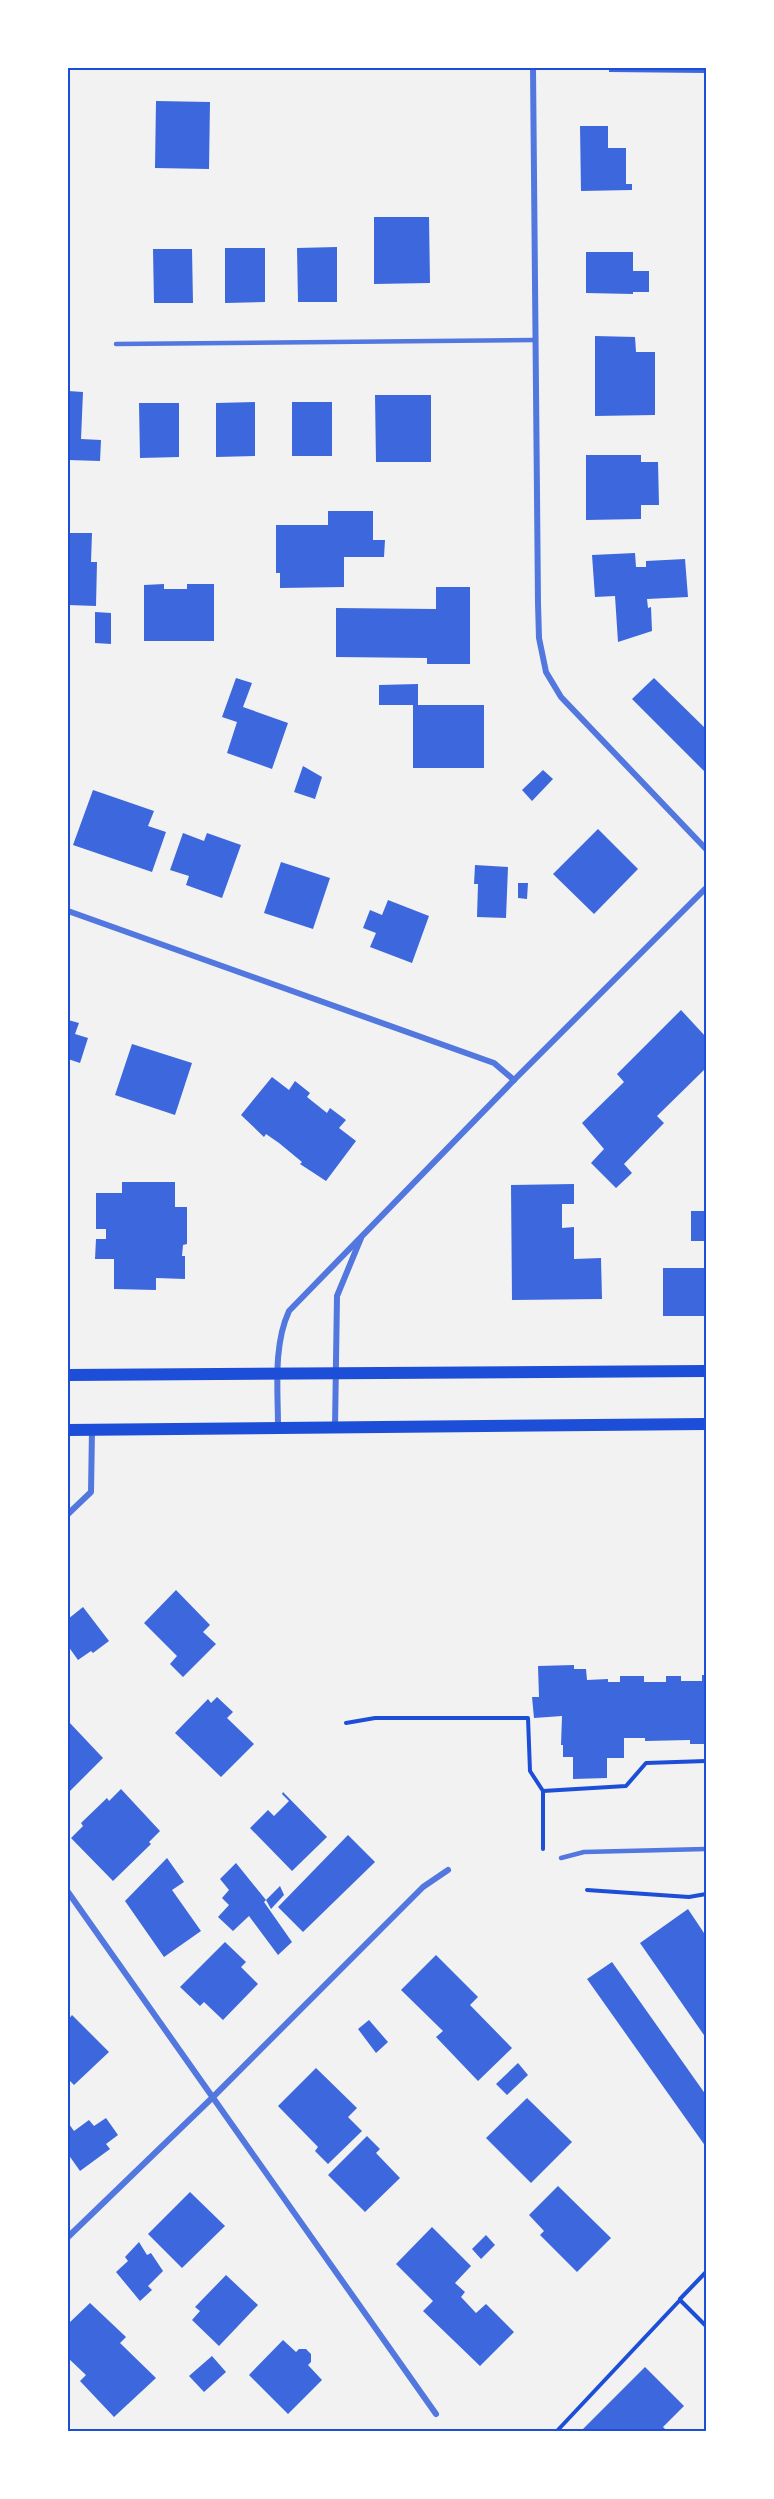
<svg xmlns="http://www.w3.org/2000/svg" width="774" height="2499" font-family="Signika,sans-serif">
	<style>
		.building { fill: #3d67dc }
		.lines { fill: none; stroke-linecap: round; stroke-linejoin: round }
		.path { stroke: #1d4ed8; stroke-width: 4 }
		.service { stroke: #5277de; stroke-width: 4.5 }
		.minor { stroke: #5277de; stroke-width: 6 }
		.secondary { stroke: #1d4ed8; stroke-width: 12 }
		.neatline { fill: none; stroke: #1d4ed8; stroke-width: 2 }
	</style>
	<rect width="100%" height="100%" fill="#f2f2f2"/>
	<g class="building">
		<polygon points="609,68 706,68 706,73 609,72"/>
		<polygon points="156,101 210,102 209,169 155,168"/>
		<polygon points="580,126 608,126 608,148 626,148 626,184 632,184 632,190 581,191"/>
		<polygon points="374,217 429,217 430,283 374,284"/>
		<polygon points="337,247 337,302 298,302 297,248"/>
		<polygon points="225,248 265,248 265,302 225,303"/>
		<polygon points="153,249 192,249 193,303 154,303"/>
		<polygon points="586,252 633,252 633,271 649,271 649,292 633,292 633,294 586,293"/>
		<polygon points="595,336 635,337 636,352 655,352 655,415 595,416"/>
		<polygon points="68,391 83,392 81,439 101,440 100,461 68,460"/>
		<polygon points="375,395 431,395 431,462 376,462"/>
		<polygon points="255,402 255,456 216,457 216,403"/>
		<rect x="292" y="402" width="40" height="54"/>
		<polygon points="139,403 179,403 179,457 140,458"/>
		<polygon points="586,455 641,455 641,462 658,462 659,505 641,505 641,519 586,520"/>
		<polygon points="328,511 373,511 373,540 385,540 384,557 344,557 344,587 280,588 280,573 276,573 276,525 328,525"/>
		<polygon points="68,533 92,533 91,562 97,562 96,606 68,605"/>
		<polygon points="635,553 636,567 646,567 646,561 685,559 688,597 647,599 648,608 651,607 652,631 618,642 615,596 595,597 592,555"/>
		<polygon points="164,584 164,589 187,589 187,584 214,584 214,641 144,641 144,585"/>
		<polygon points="436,587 470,587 470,664 427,664 427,658 336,657 336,608 436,609"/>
		<polygon points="95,612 111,613 111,644 95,643"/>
		<polygon points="236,678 252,683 243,707 288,723 272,769 227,753 237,722 222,717"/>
		<polygon points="654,678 706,729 706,773 632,699"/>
		<polygon points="418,684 418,705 484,705 484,768 413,768 413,705 379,705 379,685"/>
		<polygon points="303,766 322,777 315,799 294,792"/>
		<polygon points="543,770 553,779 532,801 522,790"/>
		<polygon points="93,790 154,811 148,826 166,832 152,872 73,845"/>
		<polygon points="598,829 638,869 594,914 553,874"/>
		<polygon points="183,833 204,841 207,833 241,845 222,898 186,885 189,876 170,870"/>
		<polygon points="281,862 330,878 313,929 264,913"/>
		<polygon points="475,865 508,867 506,918 477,917 478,884 474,884"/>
		<polygon points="518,883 528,883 527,899 518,898"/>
		<polygon points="388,900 429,916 412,963 370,947 376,933 363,928 370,910 382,915"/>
		<polygon points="681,1010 706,1037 706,1068 657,1116 664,1123 624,1164 632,1173 616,1188 591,1163 604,1149 582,1123 624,1082 617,1074"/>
		<polygon points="68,1020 79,1023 75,1034 88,1038 80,1063 68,1059"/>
		<polygon points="132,1044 192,1063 175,1115 115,1095"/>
		<polygon points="272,1077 289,1090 295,1081 310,1093 307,1097 327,1113 330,1108 346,1120 339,1128 356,1141 326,1181 300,1164 302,1162 279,1143 266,1134 264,1137 241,1115"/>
		<polygon points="122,1182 175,1182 175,1207 187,1207 187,1244 183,1245 182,1256 185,1256 185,1279 156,1278 156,1290 114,1289 114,1259 95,1259 96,1239 106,1239 106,1229 96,1229 96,1193 122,1193"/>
		<polygon points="574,1184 574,1204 562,1204 562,1228 574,1227 574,1259 601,1258 602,1299 512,1300 511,1185"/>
		<rect x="691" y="1211" width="15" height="30"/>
		<rect x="663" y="1268" width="43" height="48"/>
		<polygon points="176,1590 210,1625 203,1632 216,1644 183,1677 170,1664 177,1656 144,1623"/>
		<polygon points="83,1607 109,1641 93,1653 91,1651 78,1660 68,1646 68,1619"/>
		<polygon points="574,1665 574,1669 586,1669 587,1680 608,1679 608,1682 620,1682 620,1676 644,1676 644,1682 666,1682 666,1676 681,1676 681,1681 702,1681 702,1675 706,1675 706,1744 690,1744 690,1740 645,1741 645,1738 624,1738 624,1758 607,1758 607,1778 573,1779 573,1757 563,1757 563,1745 561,1745 562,1716 534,1718 532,1697 539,1697 538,1666"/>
		<polygon points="217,1697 233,1712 227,1718 254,1744 221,1777 175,1733 208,1699 211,1703"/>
		<polygon points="68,1721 103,1758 68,1793"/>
		<polygon points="121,1789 160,1831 149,1842 151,1844 113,1881 71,1838 83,1826 81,1823 107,1798 109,1801"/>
		<polygon points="283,1792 327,1837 292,1871 250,1828 268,1810 274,1816 289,1801 282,1794"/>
		<polygon points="348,1835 375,1862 303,1932 278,1907"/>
		<polygon points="167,1858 184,1882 172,1890 201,1931 164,1957 125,1901"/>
		<polygon points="236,1863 266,1900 264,1902 292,1942 278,1955 249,1916 233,1931 218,1917 229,1905 222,1898 229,1890 220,1879"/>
		<polygon points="280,1886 284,1895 271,1909 266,1900"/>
		<polygon points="688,1909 706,1936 706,2038 640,1943"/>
		<polygon points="225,1942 246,1962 241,1967 258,1984 223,2020 204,2002 200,2006 180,1987"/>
		<polygon points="436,1955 478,1997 470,2005 512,2048 478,2081 436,2037 443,2031 401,1990"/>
		<polygon points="612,1962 706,2095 706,2147 587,1979"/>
		<polygon points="72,2015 109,2052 74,2085 68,2079 68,2020"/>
		<polygon points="369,2020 388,2042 376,2053 358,2029"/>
		<polygon points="518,2063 528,2075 507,2095 496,2084"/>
		<polygon points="316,2068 357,2108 348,2117 362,2131 328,2164 315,2151 318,2147 278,2106"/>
		<polygon points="527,2098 572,2142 531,2183 486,2138"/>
		<polygon points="106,2118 118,2135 106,2144 110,2149 80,2171 68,2154 68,2125 69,2124 74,2131 89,2120 94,2126"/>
		<polygon points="367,2136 380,2149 376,2153 400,2178 365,2212 328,2175"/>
		<polygon points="558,2186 611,2238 577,2272 540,2235 544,2231 529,2215"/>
		<polygon points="190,2192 225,2226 182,2268 148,2234"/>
		<polygon points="432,2227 471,2266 455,2283 465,2292 461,2297 476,2313 486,2304 514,2332 480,2366 423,2311 433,2301 396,2264"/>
		<polygon points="486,2235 495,2245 481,2259 472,2249"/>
		<polygon points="139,2242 147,2255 151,2253 163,2271 148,2286 152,2290 140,2301 116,2272 128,2261 125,2257"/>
		<polygon points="226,2275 258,2305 219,2346 192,2320 200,2311 195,2307"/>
		<polygon points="90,2303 126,2337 120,2343 156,2378 114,2417 80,2381 86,2375 68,2358 68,2324"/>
		<polygon points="283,2340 296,2352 299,2349 306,2349 311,2354 311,2362 308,2365 322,2380 288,2414 249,2375"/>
		<polygon points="212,2356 226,2372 204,2392 189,2376"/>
		<polygon points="645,2367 684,2406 663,2427 665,2429 662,2432 580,2432"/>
	</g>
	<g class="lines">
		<g class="path">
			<polyline points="346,1723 375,1718 528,1718 530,1771 543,1791 543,1849"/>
			<polyline points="543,1791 626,1786 646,1763 706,1761"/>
			<polyline points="587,1890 689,1897 706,1894"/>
			<polyline points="680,2299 706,2272"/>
			<polyline points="556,2432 680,2300 706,2326"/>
		</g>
		<g class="service">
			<polyline points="116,344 535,340"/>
			<polyline points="561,1858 584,1852 706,1849"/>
		</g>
		<g class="minor">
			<polyline points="533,68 538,603 539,638 546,672 561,697 706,849"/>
			<polyline points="68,911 494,1063 514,1080"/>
			<path d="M278,1427c0,-38 -5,-81 11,-116l225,-231 192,-192"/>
			<polyline points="335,1427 337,1296 361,1238"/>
			<polyline points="68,1514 91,1492 92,1430"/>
			<polyline points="68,1892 436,2414"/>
			<polyline points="68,2237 212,2098 423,1887 448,1870"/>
		</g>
		<g class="secondary">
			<polyline points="68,1375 706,1371"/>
			<polyline points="68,1430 706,1424"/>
		</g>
	</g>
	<rect width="774" height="2499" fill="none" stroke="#ffffff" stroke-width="138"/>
	<rect x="69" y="69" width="636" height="2361" class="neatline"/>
</svg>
